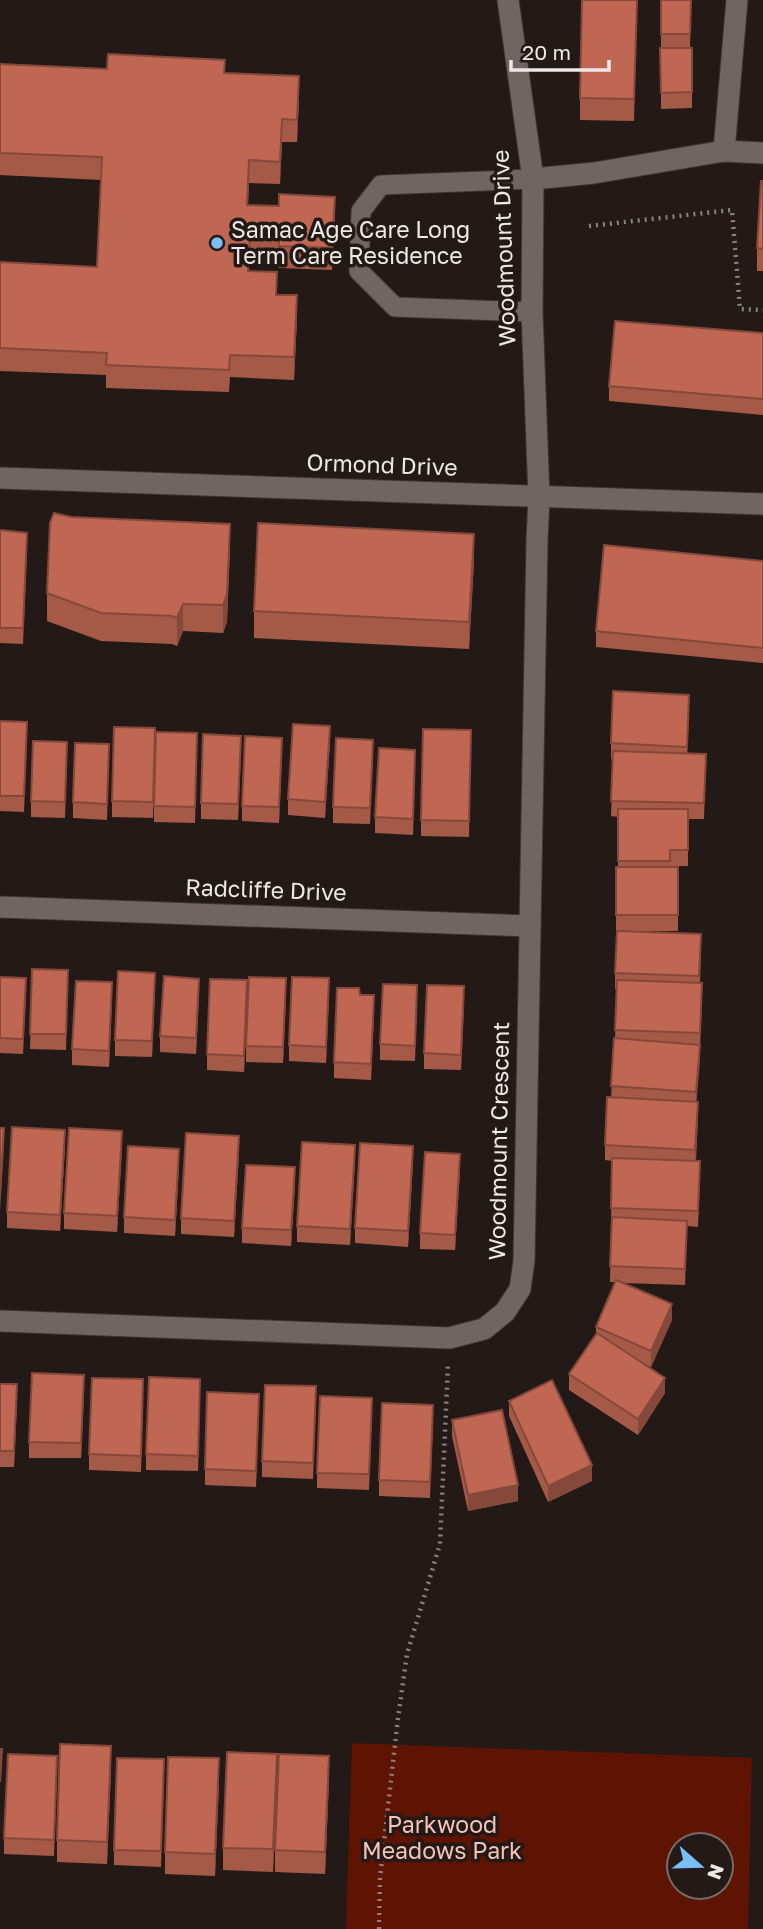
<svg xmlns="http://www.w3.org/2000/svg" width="763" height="1929" font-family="'Golos Text',sans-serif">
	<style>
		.green { fill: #5f1303; fill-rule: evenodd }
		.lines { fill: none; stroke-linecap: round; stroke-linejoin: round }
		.lane-casing { stroke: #3e3736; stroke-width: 21 }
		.street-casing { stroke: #3e3736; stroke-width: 23 }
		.path { stroke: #8b8381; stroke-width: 4.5; stroke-dasharray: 2 5; stroke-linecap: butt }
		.lane { stroke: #706562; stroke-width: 19 }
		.street { stroke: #706562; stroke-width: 21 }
		.wall { fill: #a55947 }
		.shaded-wall { fill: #86483a }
		.building { fill: #c06753; stroke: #86483a; stroke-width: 2 }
		.poi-dot { fill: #78bff7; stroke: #231a18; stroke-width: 2.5 }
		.labels { text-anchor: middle; stroke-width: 7; stroke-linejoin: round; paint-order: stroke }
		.poi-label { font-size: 23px; fill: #eee7e6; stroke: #231a18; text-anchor: start }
		.street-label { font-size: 23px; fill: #eee7e6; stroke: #231a18 }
		.park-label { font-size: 23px; fill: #f5c3b8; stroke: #231a18 }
	</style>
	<rect width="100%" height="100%" fill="#231a18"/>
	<path class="green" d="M352,1743l400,15 -4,171h-402zM721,1845v42h-42v-42z"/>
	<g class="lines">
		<g class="lane-casing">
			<polyline id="lane" points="532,312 395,307 359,271 361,211 381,185 533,179"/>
		</g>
		<g class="street-casing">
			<g id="street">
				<polyline points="724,151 737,0"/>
				<polyline points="533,179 594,173 724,151 763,153"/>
				<polyline points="0,478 763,504"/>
				<polyline points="0,907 530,926"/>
				<polyline points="0,1321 449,1338 484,1329 505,1312 520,1289 524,1261 537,541 539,497 532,312 533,179 508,0"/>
			</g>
		</g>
		<g class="path">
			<polyline points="589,226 732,210 740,309 763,310"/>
			<polyline points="379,1929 380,1878 398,1718 407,1654 440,1544 448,1364"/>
		</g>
		<use href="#lane" class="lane"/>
		<use href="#street" class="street"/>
	</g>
	<g class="wall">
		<polygon points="637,0 634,121 580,120 580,98"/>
		<polygon points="661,0 691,0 690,48 692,48 692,108 661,109"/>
		<polygon points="0,64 225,73 299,98 297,142 282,142 280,184 249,183 248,205 335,219 332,270 279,268 279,258 250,257 249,271 277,295 297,318 294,380 230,377 229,392 106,388 106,375 0,371 0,262 97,267 101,180 0,175"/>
		<polygon points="763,181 763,271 757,271 757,248"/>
		<polygon points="763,333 763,415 609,401 609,386"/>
		<polygon points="0,530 27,549 23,644 0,643"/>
		<polygon points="230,551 227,622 223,633 183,631 177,646 172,644 101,641 47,621 47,593"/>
		<polygon points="763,561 763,663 596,647 596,631"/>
		<polygon points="474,562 469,649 254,638 254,611"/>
		<polygon points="689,711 687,753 706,754 704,819 688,819 688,866 670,866 670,867 678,867 678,931 616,931 616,867 618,867 618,817 611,816 613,759 611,759 611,743"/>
		<polygon points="0,721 27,737 24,812 0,811"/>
		<polygon points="471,730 469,837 421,836 421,820"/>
		<polygon points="330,742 325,818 288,815 288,799"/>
		<polygon points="155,744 153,818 112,817 112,801"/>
		<polygon points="197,748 195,823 154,822 154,806"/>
		<polygon points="241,751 238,820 201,819 201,803"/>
		<polygon points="282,754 279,823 242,821 242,806"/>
		<polygon points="373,755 370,824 333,823 333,807"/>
		<polygon points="67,758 65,818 31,817 31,801"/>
		<polygon points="109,759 107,820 73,818 73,802"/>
		<polygon points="415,766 413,835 375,833 375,817"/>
		<polygon points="701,950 700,983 702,999 700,1049 696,1102 698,1118 696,1161 700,1177 698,1227 687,1226 685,1285 623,1283 672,1320 651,1367 644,1364 665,1393 638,1435 569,1390 569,1374 596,1334 596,1327 615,1282 610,1282 612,1161 605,1160 605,1145 611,1097 615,1039 617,989 615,989 615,973"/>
		<polygon points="32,969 68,970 66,1050 30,1049"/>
		<polygon points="0,977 26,994 23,1054 0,1053"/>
		<polygon points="155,989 152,1057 115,1056 115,1040"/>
		<polygon points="199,994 196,1054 160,1052 160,1036"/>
		<polygon points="286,994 283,1063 246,1062 246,1046"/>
		<polygon points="329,994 326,1063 289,1061 289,1045"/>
		<polygon points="360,995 374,1011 371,1080 334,1078 334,1062"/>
		<polygon points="247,996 244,1072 207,1070 207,1054"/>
		<polygon points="112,998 109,1067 72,1065 72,1049"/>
		<polygon points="417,1001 415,1061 380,1060 380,1044"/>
		<polygon points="464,1002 461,1070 424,1069 424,1053"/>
		<polygon points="65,1146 60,1231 7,1228 7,1212"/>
		<polygon points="122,1147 117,1232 64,1229 64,1213"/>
		<polygon points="239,1152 234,1237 181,1234 181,1218"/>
		<polygon points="355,1160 350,1245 297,1242 297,1226"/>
		<polygon points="413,1162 408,1247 355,1243 355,1228"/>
		<polygon points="179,1164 175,1236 124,1233 124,1217"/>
		<polygon points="460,1170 455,1250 420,1249 420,1233"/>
		<polygon points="295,1183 291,1246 242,1243 242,1228"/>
		<polygon points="0,1384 17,1400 14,1467 0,1467"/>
		<polygon points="84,1391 81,1458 29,1458 29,1442"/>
		<polygon points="143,1395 141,1472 89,1470 89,1454"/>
		<polygon points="200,1395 198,1471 146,1470 146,1454"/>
		<polygon points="509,1401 592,1481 548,1502 509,1416"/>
		<polygon points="316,1402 313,1479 262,1477 262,1461"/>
		<polygon points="259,1410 256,1487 205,1485 205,1469"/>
		<polygon points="372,1413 369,1490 317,1488 317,1473"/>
		<polygon points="452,1420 518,1501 468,1511 452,1436"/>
		<polygon points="433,1421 430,1498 379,1496 379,1480"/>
		<polygon points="111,1768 107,1864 57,1862 57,1840"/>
		<polygon points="57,1772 54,1856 4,1854 4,1838"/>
		<polygon points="164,1775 161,1867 114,1865 114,1850"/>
		<polygon points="277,1776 273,1872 223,1870 223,1848"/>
		<polygon points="329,1779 325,1874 275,1872 275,1850"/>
		<polygon points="219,1781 215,1876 165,1874 165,1852"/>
	</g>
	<g class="shaded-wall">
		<polygon points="299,76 299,98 297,142 297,120"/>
		<polygon points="282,119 282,142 280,184 280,162"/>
		<polygon points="335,197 335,219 332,270 332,248"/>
		<polygon points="297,295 297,318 294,380 294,357"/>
		<polygon points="230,524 227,622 223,633 223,605"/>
		<polygon points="474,534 474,562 469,649 469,622"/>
		<polygon points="183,604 183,631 177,646 177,618"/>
		<polygon points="689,695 689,711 687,763 687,747"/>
		<polygon points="330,726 330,742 325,818 325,802"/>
		<polygon points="241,736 241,751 238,820 238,804"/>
		<polygon points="282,738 282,754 279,823 279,807"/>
		<polygon points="155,973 155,989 152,1057 152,1041"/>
		<polygon points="286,978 286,994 283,1063 283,1047"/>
		<polygon points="329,978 329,994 326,1063 326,1047"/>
		<polygon points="199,979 199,994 196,1054 196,1038"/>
		<polygon points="247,980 247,996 244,1072 244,1056"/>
		<polygon points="112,982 112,998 109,1067 109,1051"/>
		<polygon points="464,986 464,1002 461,1070 461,1055"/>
		<polygon points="374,995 374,1011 371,1080 371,1064"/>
		<polygon points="700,1045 700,1061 696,1108 696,1092"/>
		<polygon points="698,1102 698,1118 695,1165 695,1150"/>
		<polygon points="4,1128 4,1144 0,1211 0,1195"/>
		<polygon points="65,1130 65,1146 60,1231 60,1215"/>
		<polygon points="122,1131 122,1147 117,1232 117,1216"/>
		<polygon points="239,1136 239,1152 234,1237 234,1221"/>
		<polygon points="355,1145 355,1160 350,1245 350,1229"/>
		<polygon points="413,1146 413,1162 408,1247 408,1231"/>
		<polygon points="179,1149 179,1164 175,1236 175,1220"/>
		<polygon points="460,1154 460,1170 455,1250 455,1235"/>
		<polygon points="295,1167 295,1183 291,1246 291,1230"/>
		<polygon points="672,1304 672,1320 651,1367 651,1351"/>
		<polygon points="84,1375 84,1391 81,1458 81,1443"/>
		<polygon points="665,1378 665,1393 638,1435 638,1419"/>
		<polygon points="17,1384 17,1400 14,1467 14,1451"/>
		<polygon points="592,1465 592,1481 548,1502 548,1486"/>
		<polygon points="518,1485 518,1501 468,1511 468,1495"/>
		<polygon points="111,1746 111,1768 107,1864 107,1842"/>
		<polygon points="277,1754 277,1776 273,1872 273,1849"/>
		<polygon points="329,1756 329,1779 325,1874 325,1852"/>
		<polygon points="219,1758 219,1781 215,1876 215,1854"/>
	</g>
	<g class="building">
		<polygon points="582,0 637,0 634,99 580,98"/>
		<polygon points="661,0 691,0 690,34 661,34"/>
		<polygon points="660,48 692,48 692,92 661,93"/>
		<polygon points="108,54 225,60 224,73 299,76 297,120 282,119 280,162 249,160 247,205 279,206 279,194 335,197 332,248 279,246 279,236 250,235 248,271 277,272 276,295 297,295 294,357 230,355 229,370 106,365 107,353 0,348 0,262 97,267 102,157 0,153 0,64 107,69"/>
		<polygon points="761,181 763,181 763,249 757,248"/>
		<polygon points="615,321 763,333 763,399 609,386"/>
		<polygon points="54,513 71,517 230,524 227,594 223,605 183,604 177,618 172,616 101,613 47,593 50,523"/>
		<polygon points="258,523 474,534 469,622 254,611"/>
		<polygon points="0,530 27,533 23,628 0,628"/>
		<polygon points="604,545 763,561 763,648 596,631"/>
		<polygon points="613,691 689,695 687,747 611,743"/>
		<polygon points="0,721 27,722 24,796 0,796"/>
		<polygon points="293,724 330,726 325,802 288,799"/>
		<polygon points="114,727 155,728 153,802 112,801"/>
		<polygon points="423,729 471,730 469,821 421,820"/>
		<polygon points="156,732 197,733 195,807 154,806"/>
		<polygon points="203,734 241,736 238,804 201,803"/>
		<polygon points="245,736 282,738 279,807 242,806"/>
		<polygon points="336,738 373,740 370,808 333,807"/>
		<polygon points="33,741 67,742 65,802 31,801"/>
		<polygon points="75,743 109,744 107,804 73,802"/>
		<polygon points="379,748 415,750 413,819 375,817"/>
		<polygon points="613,751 706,754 704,803 611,801"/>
		<polygon points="618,809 688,809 688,850 670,850 670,861 618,861"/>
		<rect x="616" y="867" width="62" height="48"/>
		<polygon points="617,931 701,934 699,976 615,973"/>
		<polygon points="32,969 68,970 66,1034 30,1034"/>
		<polygon points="118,971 155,973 152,1041 115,1040"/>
		<polygon points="164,976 199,979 196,1038 160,1036"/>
		<polygon points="0,977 26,978 23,1039 0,1038"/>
		<polygon points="249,977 286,978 283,1047 246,1046"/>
		<polygon points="292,977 329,978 326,1047 289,1045"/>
		<polygon points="210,979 247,980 244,1056 207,1054"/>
		<polygon points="617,980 702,983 700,1033 615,1030"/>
		<polygon points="76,981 112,982 109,1051 72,1049"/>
		<polygon points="383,984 417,985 415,1046 380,1044"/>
		<polygon points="427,985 464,986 461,1055 424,1053"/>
		<polygon points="337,988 359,988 360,995 374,995 371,1064 334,1062"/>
		<polygon points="614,1038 700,1045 696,1092 611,1086"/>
		<polygon points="607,1097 698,1102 695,1150 605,1145"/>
		<polygon points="12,1127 65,1130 60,1215 7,1212"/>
		<polygon points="0,1128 4,1128 0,1195"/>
		<polygon points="69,1128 122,1131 117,1216 64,1213"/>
		<polygon points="186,1133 239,1136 234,1221 181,1218"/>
		<polygon points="302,1142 355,1145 350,1229 297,1226"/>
		<polygon points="360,1143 413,1146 408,1231 355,1228"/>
		<polygon points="128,1146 179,1149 175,1220 124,1217"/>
		<polygon points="425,1152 460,1154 455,1235 420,1233"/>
		<polygon points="612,1158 700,1161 698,1211 611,1208"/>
		<polygon points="246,1165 295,1167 291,1230 242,1228"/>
		<polygon points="612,1217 687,1221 685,1269 610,1266"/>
		<polygon points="616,1280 672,1304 651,1351 596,1327"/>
		<polygon points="597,1333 665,1378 638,1419 569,1374"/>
		<polygon points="32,1373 84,1375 81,1443 29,1442"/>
		<polygon points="149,1377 200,1379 198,1456 146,1454"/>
		<polygon points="92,1378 143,1379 141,1456 89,1454"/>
		<polygon points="552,1380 592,1465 548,1486 509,1401"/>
		<polygon points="0,1384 17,1384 14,1451 0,1451"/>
		<polygon points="265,1385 316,1386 313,1463 262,1461"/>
		<polygon points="207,1392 259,1394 256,1471 205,1469"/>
		<polygon points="320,1396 372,1398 369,1474 317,1473"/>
		<polygon points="382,1403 433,1405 430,1482 379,1480"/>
		<polygon points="502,1410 518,1485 468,1495 452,1420"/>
		<polygon points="60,1744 111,1746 107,1842 57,1840"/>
		<polygon points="0,1749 2,1749 0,1782"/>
		<polygon points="227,1752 277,1754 273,1849 223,1848"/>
		<polygon points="8,1754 57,1756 54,1840 4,1838"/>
		<polygon points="279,1754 329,1756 325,1852 275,1850"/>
		<polygon points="168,1757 219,1758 215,1854 165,1852"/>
		<polygon points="117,1758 164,1759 161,1851 114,1850"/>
	</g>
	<circle class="poi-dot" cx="217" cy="243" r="7"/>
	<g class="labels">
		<g class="poi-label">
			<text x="231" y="238">Samac Age Care Long<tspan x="231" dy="26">Term Care Residence</tspan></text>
		</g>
		<g class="street-label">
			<text transform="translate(504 248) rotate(-92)" y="8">Woodmount Drive</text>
			<text transform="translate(382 465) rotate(2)" y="8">Ormond Drive</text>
			<text transform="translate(266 890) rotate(2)" y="8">Radcliffe Drive</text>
			<text transform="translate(499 1141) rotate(-89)" y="8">Woodmount Crescent</text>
		</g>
		<g class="park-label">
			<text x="442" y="1833">Parkwood<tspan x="442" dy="26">Meadows Park</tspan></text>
		</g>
	</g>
	<g transform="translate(700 1866) rotate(110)"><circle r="33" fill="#231a18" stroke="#746c6a" stroke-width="2"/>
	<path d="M0-5L12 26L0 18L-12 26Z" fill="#78bff7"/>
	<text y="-10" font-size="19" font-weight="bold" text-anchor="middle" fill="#eee7e6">N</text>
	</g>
	<path d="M511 60v10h98v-10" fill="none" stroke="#eee7e6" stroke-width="3.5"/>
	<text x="522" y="60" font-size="21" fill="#eee7e6" stroke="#231a18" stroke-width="5" paint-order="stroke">20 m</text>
</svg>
